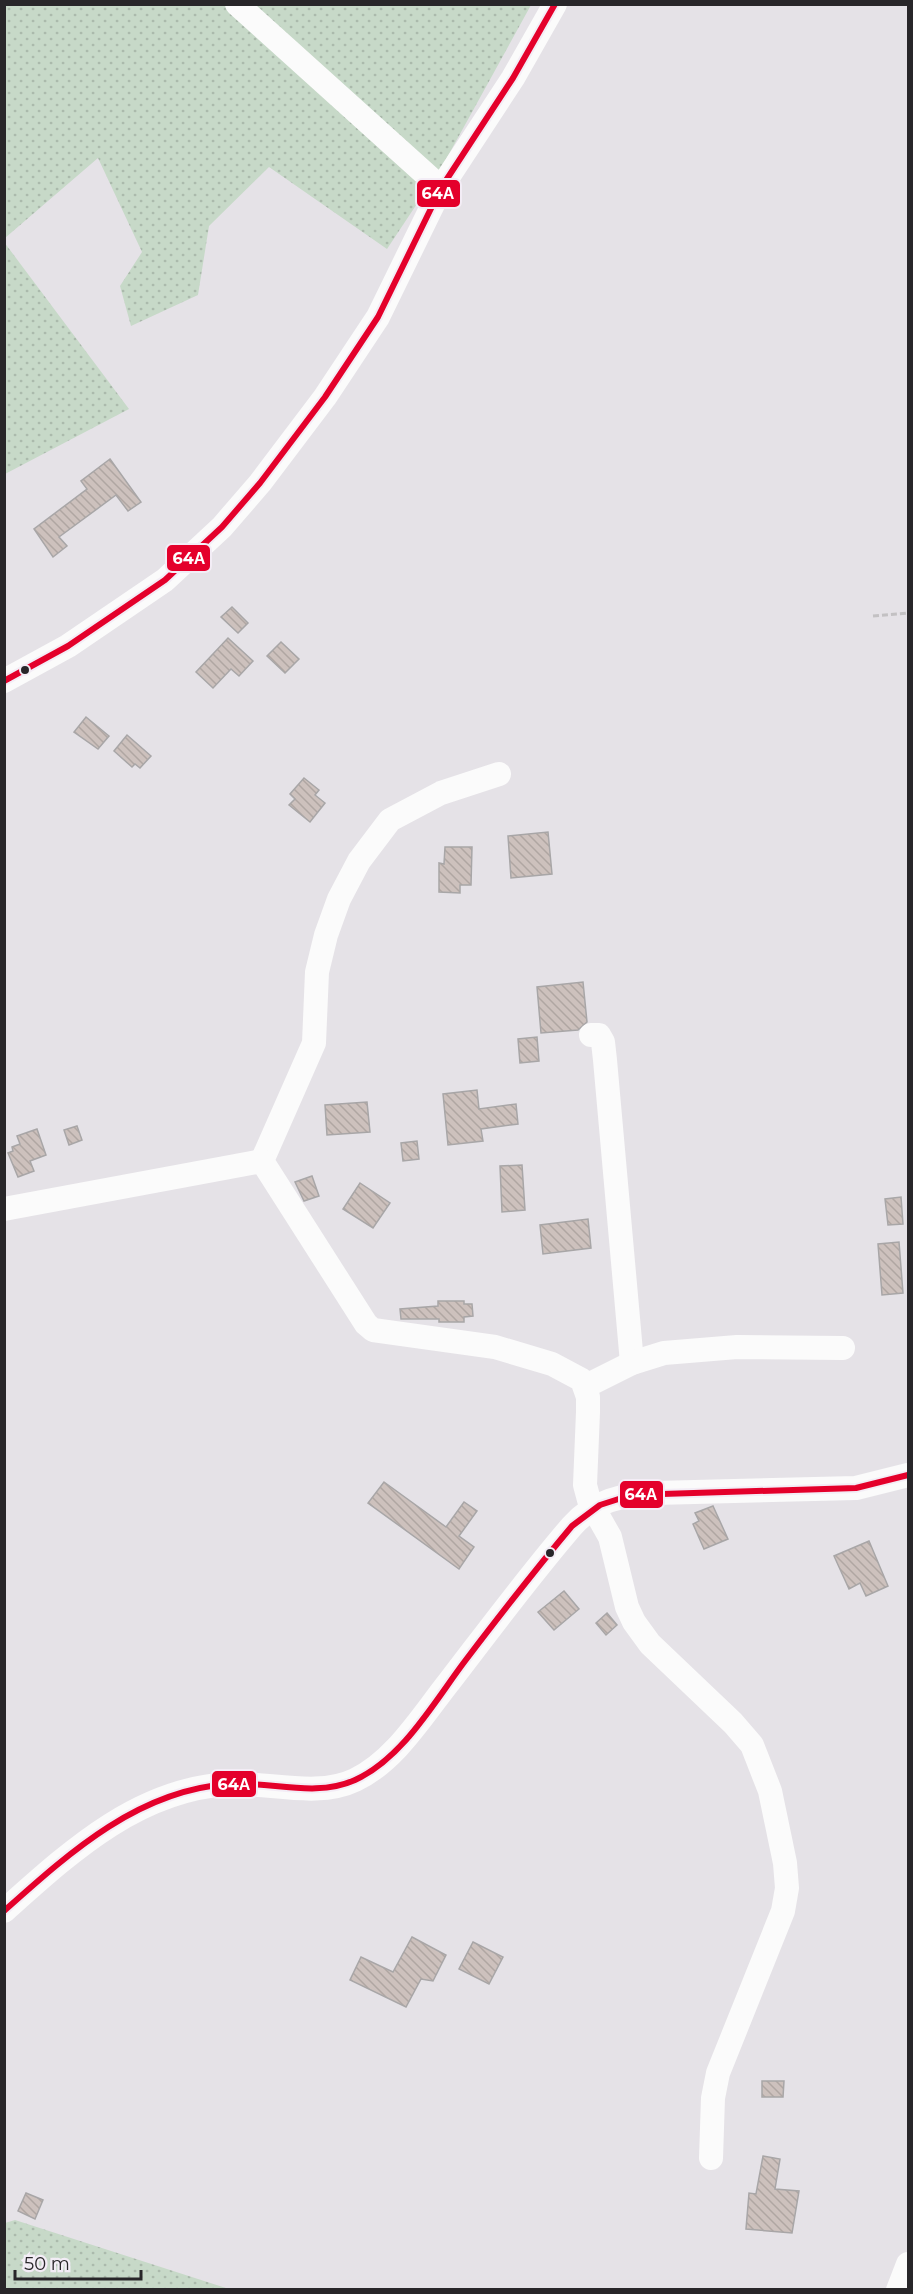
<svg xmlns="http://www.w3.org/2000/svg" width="913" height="2294" font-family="Montserrat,sans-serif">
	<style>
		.grass { fill: url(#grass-dots) }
		.building { fill: url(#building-back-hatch); stroke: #a8a6a7; stroke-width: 1.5 }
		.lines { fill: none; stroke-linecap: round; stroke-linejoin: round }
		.path { stroke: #c3c1c3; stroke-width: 3; stroke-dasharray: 6 3; stroke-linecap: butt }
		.minor { stroke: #fbfbfb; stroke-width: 24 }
		.bus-1-casing { stroke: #f3edf6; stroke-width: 10 }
		.bus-1 { stroke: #e4002b; stroke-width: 6 }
		.bus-dot { fill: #282629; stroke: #f3edf6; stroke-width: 2 }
		.line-badge { stroke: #f3edf6; stroke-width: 2 }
		.badge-label { font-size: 16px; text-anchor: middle; font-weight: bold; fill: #fff }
	</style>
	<defs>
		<pattern id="grass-dots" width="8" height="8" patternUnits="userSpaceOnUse" patternTransform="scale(1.5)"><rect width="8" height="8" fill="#c7d9c8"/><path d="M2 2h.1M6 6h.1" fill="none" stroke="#abbaac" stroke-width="1.8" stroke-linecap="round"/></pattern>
		<pattern id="building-back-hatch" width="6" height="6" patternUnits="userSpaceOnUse" patternTransform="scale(1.5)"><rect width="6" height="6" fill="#cdc1bd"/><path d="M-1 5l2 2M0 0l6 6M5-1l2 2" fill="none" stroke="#b0a6a2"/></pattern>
	</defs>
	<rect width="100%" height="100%" fill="#e5e2e7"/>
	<g class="grass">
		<polygon points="5,5 531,5 444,163 387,249 269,167 209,226 198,295 131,326 120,286 142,252 98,158 5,238"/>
		<polygon points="4,242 129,409 5,474 4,474"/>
		<polygon points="15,2220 229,2289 5,2289 5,2223"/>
	</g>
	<g class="building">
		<polygon points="110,459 141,502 128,511 116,495 59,537 67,546 53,557 34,529 87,489 81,481"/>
		<polygon points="232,607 248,623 238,633 221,617"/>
		<polygon points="228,638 253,661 239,676 231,669 213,688 196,672"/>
		<polygon points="281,642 299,659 285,673 267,656"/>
		<polygon points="86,717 109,736 98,749 74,732"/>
		<polygon points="127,735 151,756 140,768 135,764 132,767 114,751"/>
		<polygon points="304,778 319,790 315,795 325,803 310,822 289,805 295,799 290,794"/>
		<polygon points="548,832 552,874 511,878 508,836"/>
		<polygon points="445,847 472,847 471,885 460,885 460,893 439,892 439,863 444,864"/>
		<polygon points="583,982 587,1022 578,1030 541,1033 537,987"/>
		<polygon points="537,1037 539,1061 520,1063 518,1039"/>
		<polygon points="477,1090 479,1109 516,1104 518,1124 481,1129 483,1141 448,1145 443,1094"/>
		<polygon points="367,1102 370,1132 327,1135 325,1105"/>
		<polygon points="77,1126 82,1140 69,1145 64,1130"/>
		<polygon points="37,1129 46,1155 30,1161 34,1171 18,1177 8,1153 13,1151 12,1147 20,1144 17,1136"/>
		<polygon points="417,1141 419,1159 403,1161 401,1143"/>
		<polygon points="522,1165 525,1210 502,1212 500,1166"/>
		<polygon points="312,1176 319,1196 304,1201 295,1182"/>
		<polygon points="360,1183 390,1203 373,1228 343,1209"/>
		<polygon points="901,1197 903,1224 888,1225 885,1199"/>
		<polygon points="588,1219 591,1248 543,1254 540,1225"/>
		<polygon points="899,1242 903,1293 882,1295 878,1244"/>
		<polygon points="438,1301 464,1301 464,1304 472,1304 473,1316 464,1317 464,1322 439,1322 439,1319 401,1319 400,1309 438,1306"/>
		<polygon points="384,1482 446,1527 464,1502 477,1511 459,1536 474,1547 459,1569 368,1503"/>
		<polygon points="713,1506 728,1539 704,1549 693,1524 699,1521 695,1513"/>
		<polygon points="869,1541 888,1586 866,1596 860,1583 849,1589 834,1556"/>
		<polygon points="564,1591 579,1609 554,1630 538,1612"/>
		<polygon points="607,1613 617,1625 606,1635 596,1623"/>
		<polygon points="412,1937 446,1955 433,1981 421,1979 406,2007 350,1980 361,1957 393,1972"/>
		<polygon points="473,1942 503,1957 489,1984 459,1969"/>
		<polygon points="762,2081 784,2081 783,2097 762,2097"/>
		<polygon points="763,2156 780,2159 775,2189 799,2191 792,2233 746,2229 749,2193 756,2194"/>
		<polygon points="26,2193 43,2200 35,2219 18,2211"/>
	</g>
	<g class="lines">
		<polyline class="path" points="873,616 908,613"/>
		<g class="minor">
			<polyline points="237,4 441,188"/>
			<polyline points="4,681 68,646 165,580 222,527 260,483 325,397 378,317 441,188 513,78 555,4"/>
			<polyline points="499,774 441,793 390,820 359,861 339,899 326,935 317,972 314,1043 262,1161 366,1324 373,1330 495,1347 552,1364 582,1380 588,1397 588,1412 585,1485 589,1500 610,1537 627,1607 634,1622 650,1644 733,1723 752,1745 770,1791 785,1863 787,1888 783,1911 718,2073 713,2098 711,2158"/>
			<polyline points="591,1035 599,1035 603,1042 605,1060 632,1363"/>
			<polyline points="4,1209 262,1161"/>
			<polyline points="586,1386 632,1363 664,1353 737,1347 843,1348"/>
			<path d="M4,1911c65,-58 133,-122 225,-127 39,-2 89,14 126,-4 40,-19 67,-64 94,-98 40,-52 80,-106 123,-156 23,-26 50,-31 83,-33l201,-5 52,-13"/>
			<polyline points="898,2290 908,2264"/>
		</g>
		<g class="bus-1-casing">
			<g id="bus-1">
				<polyline points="4,681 68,646 165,580 222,527 260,483 325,397 378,317 441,188 513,78 555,4"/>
				<path d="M4,1911c65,-58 134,-121 225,-127 42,-3 86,14 126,-4 48,-22 79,-78 110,-119 35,-46 70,-91 107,-135l28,-21 31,-10 225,-7 52,-13"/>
			</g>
		</g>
		<use href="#bus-1" class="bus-1"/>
	</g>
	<g class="bus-dot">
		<circle cx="25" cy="670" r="5"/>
		<circle cx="550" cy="1553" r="5"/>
	</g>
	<g class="line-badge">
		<rect x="416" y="179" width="45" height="29" rx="6" fill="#e4002b"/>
		<rect x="166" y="544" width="45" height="28" rx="6" fill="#e4002b"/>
		<rect x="619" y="1480" width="45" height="29" rx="6" fill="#e4002b"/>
		<rect x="211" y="1770" width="46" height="28" rx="6" fill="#e4002b"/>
	</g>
	<g class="badge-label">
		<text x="438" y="199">64Α</text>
		<text x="189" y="564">64Α</text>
		<text x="641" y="1500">64Α</text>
		<text x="234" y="1790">64Α</text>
	</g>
	<rect width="913" height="2294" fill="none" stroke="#282629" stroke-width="12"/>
	<path d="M15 2270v9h126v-9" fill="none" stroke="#282629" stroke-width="3"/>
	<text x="24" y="2270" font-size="18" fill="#282629" stroke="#f3edf6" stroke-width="4.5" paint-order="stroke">50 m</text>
</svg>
